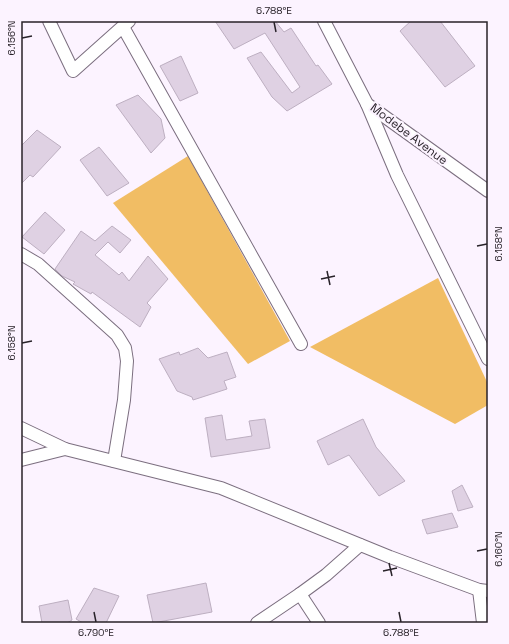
<svg xmlns="http://www.w3.org/2000/svg" width="509" height="644" font-family="'Space Grotesk',sans-serif">
	<style>
		.forest { fill: #f1bd64 }
		.building { fill: #dfd1e3; stroke: #bdafc1 }
		.lines { fill: none; stroke-linecap: round; stroke-linejoin: round }
		.minor-casing { stroke: #7b6e7f; stroke-width: 14 }
		.minor { stroke: #fff; stroke-width: 12 }
		.ticks { fill: none; stroke: #282229; stroke-width: 1.5 }
		.labels { text-anchor: middle; stroke-width: 4; stroke-linejoin: round; paint-order: stroke }
		.street-label { font-size: 12px; fill: #282229; stroke: #fcf3ff }
		.neatline { fill: none; stroke: #282229; stroke-width: 1.5 }
		.ticks-label { font-size: 10px; text-anchor: middle; fill: #282229 }
	</style>
	<rect width="100%" height="100%" fill="#fcf3ff"/>
	<g class="forest">
		<polygon points="188,156 290,341 248,364 113,203"/>
		<polygon points="438,278 488,384 488,405 455,424 310,347"/>
	</g>
	<g class="building">
		<polygon points="215,21 275,21 284,32 291,28 316,66 318,65 332,84 287,111 272,97 247,58 261,52 292,93 300,87 265,33 234,49"/>
		<polygon points="411,21 440,21 475,66 445,87 400,31"/>
		<polygon points="181,56 198,93 180,101 160,66"/>
		<polygon points="138,95 161,119 165,138 151,153 116,105"/>
		<polygon points="37,130 61,147 33,177 30,175 21,184 21,146"/>
		<polygon points="99,147 129,183 107,196 80,160"/>
		<polygon points="45,212 65,230 44,254 22,237"/>
		<polygon points="112,226 131,240 120,253 108,242 95,255 119,275 122,272 129,281 148,256 168,279 147,303 151,307 140,327 92,292 91,294 73,284 75,282 62,276 55,269 81,231 95,241"/>
		<polygon points="198,348 208,358 227,352 236,377 224,381 227,389 193,400 192,397 177,391 159,359 179,352 180,355"/>
		<polygon points="222,415 226,440 252,436 249,421 265,419 270,448 211,457 205,418"/>
		<polygon points="363,419 376,447 405,481 379,496 349,455 328,465 317,441"/>
		<polygon points="462,485 473,507 458,511 452,491"/>
		<polygon points="452,513 458,527 427,534 422,520"/>
		<polygon points="206,583 212,612 153,623 147,595"/>
		<polygon points="94,588 119,596 106,623 83,623 76,619"/>
		<polygon points="68,600 72,620 67,623 42,623 39,606"/>
	</g>
	<g class="lines">
		<g class="minor-casing">
			<g id="minor">
				<polyline points="49,21 73,71 129,21"/>
				<polyline points="324,21 367,104 488,191"/>
				<polyline points="123,27 301,344"/>
				<polyline points="367,104 397,175 488,359"/>
				<polyline points="21,254 38,264 117,335 125,348 127,361 124,400 114,461"/>
				<polyline points="21,428 65,449 221,488 390,557 479,590 488,591"/>
				<polyline points="21,460 65,449"/>
				<polyline points="479,590 483,623"/>
				<polyline points="300,594 319,623"/>
				<polyline points="257,623 300,594 326,575 360,545"/>
			</g>
		</g>
		<use href="#minor" class="minor"/>
	</g>
	<path class="ticks" d="M274,22l2,10M22,38l10,-2M477,246l10,-2M327,271l3,14M321,279l14,-3M22,343l10,-2M477,551l10,-2M389,563l3,13M383,571l14,-3M94,612l2,10M399,612l2,10"/>
	<g class="labels">
		<g class="street-label">
			<text transform="translate(409 134) rotate(37)" y="4">Modebe Avenue</text>
		</g>
	</g>
	<rect width="509" height="644" fill="none" stroke="#fcf3ff" stroke-width="44"/>
	<rect x="22" y="22" width="465" height="600" class="neatline"/>
	<g class="ticks-label">
		<text x="274" y="14">6.788°E</text>
		<text transform="translate(11 38) rotate(-90)" y="4">6.156°N</text>
		<text transform="translate(498 244) rotate(-90)" y="4">6.158°N</text>
		<text transform="translate(11 343) rotate(-90)" y="4">6.158°N</text>
		<text transform="translate(498 549) rotate(-90)" y="4">6.160°N</text>
		<text x="96" y="636">6.790°E</text>
		<text x="401" y="636">6.788°E</text>
	</g>
</svg>
